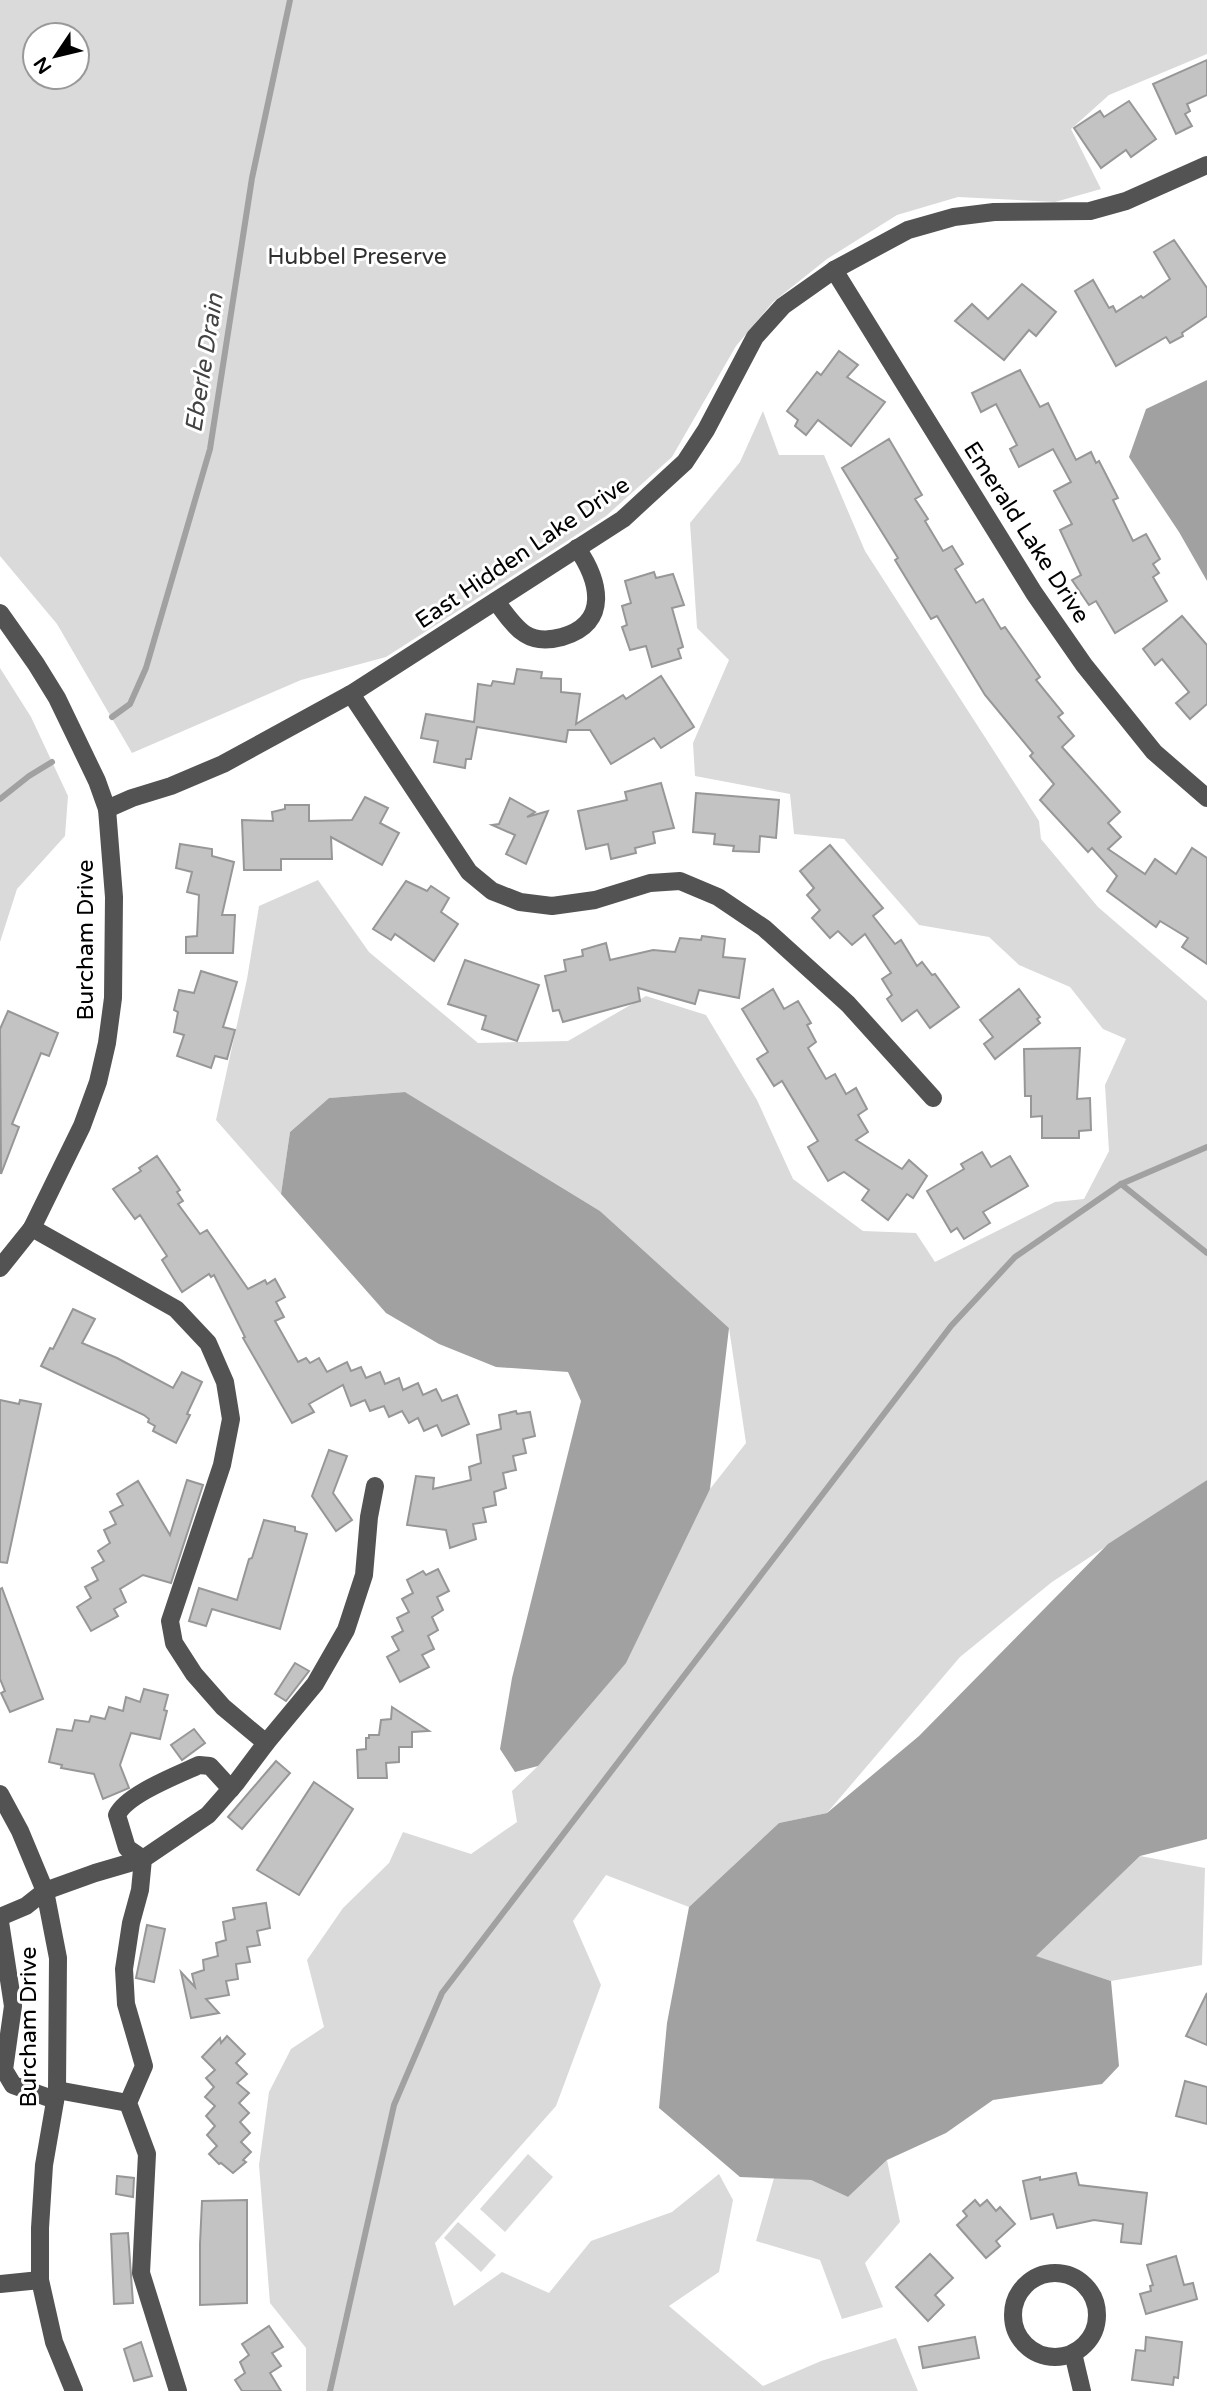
<svg xmlns="http://www.w3.org/2000/svg" width="1207" height="2391" font-family="'Varela Round',sans-serif">
	<style>
		.green { fill: #dadada; fill-rule: evenodd }
		.water { fill: #a1a1a1 }
		.lines { fill: none; stroke-linecap: round; stroke-linejoin: round }
		.stream { stroke: #a1a1a1; stroke-width: 6 }
		.building { fill: #c3c3c3; stroke: #979797; stroke-width: 2 }
		.minor { stroke: #535353; stroke-width: 18 }
		.labels { text-anchor: middle; stroke-width: 6; stroke-linejoin: round; paint-order: stroke }
		.park-label { font-size: 23px; fill: #313131; stroke: #fff }
		.street-label { font-size: 23px; fill: #000; stroke: #fff }
		.water-label { font-size: 24px; font-style: italic; fill: #424242; stroke: #fff }
	</style>
	<rect width="100%" height="100%" fill="#fff"/>
	<g class="green">
		<path d="M0,0h1207v54l-98,41 -38,34 30,60 -46,13 -97,-5 -61,18 -70,44 -54,43 -37,44 -64,111 -66,59 -220,141 -85,23 -169,73 -75,-129 -57,-68zM35,35h42v42h-42z"/>
		<polygon points="763,411 779,455 824,455 865,551 1039,821 1041,839 1098,907 1207,1001 1207,1480 1052,1582 960,1657 827,1813 779,1823 689,1907 606,1875 573,1921 601,1985 556,2106 435,2243 454,2306 502,2272 549,2293 591,2241 672,2212 719,2174 733,2200 719,2272 669,2306 763,2386 821,2361 896,2338 918,2391 306,2391 306,2348 270,2303 259,2165 269,2092 291,2049 324,2027 307,1960 343,1908 389,1863 403,1832 471,1854 517,1822 512,1791 538,1766 710,1489 746,1443 729,1328 600,1211 405,1092 329,1098 290,1132 281,1194 216,1120 247,979 259,906 318,880 369,952 478,1043 568,1041 646,996 706,1015 757,1100 793,1179 863,1231 916,1233 935,1262 1055,1202 1084,1199 1109,1151 1105,1085 1126,1039 1103,1029 1070,987 1019,965 989,937 919,925 844,839 794,834 790,794 695,776 693,743 729,660 697,628 690,523 740,462"/>
		<polygon points="0,668 31,717 68,796 65,836 17,889 0,942"/>
		<polygon points="1140,1856 1205,1868 1202,1965 1111,1981 1035,1956"/>
		<polygon points="528,2154 553,2177 505,2232 480,2209"/>
		<polygon points="887,2160 900,2222 865,2263 883,2307 842,2319 820,2260 756,2241 774,2178 811,2180 848,2197"/>
		<polygon points="458,2222 496,2255 481,2272 444,2238"/>
	</g>
	<g class="water">
		<polygon points="1207,380 1207,581 1179,532 1129,457 1146,409"/>
		<polygon points="405,1092 600,1211 729,1328 710,1489 626,1663 538,1766 515,1772 500,1749 512,1678 581,1401 568,1372 496,1367 439,1344 386,1313 281,1194 290,1132 329,1098"/>
		<polygon points="1207,1480 1207,1839 1140,1856 1036,1956 1111,1981 1119,2066 1102,2084 993,2100 946,2133 887,2160 848,2197 811,2180 740,2177 659,2108 667,2023 689,1907 779,1823 827,1813 919,1736 1108,1544"/>
	</g>
	<g class="lines">
		<g class="stream">
			<polyline points="112,717 130,704 146,668 210,449 252,178 290,0"/>
			<polyline points="0,799 29,776 52,762"/>
			<polyline points="1121,1184 1207,1253"/>
			<polyline points="330,2391 394,2105 442,1993 951,1326 1015,1257 1121,1184 1207,1147"/>
		</g>
	</g>
	<g class="building">
		<polygon points="1207,60 1207,95 1187,104 1190,111 1185,114 1192,126 1176,134 1153,84"/>
		<polygon points="1129,101 1156,139 1131,157 1126,150 1101,168 1074,128 1100,111 1104,117"/>
		<polygon points="1174,240 1207,288 1207,316 1182,333 1183,336 1170,343 1166,337 1116,366 1075,291 1093,280 1109,308 1113,306 1116,312 1141,296 1143,298 1170,279 1154,252"/>
		<polygon points="1022,284 1056,312 1036,336 1029,330 1004,360 955,321 972,304 988,319"/>
		<polygon points="839,351 858,365 847,377 885,402 851,446 818,420 806,435 795,426 798,420 787,411 817,372 821,375"/>
		<polygon points="1020,370 1040,407 1048,403 1076,460 1091,452 1096,463 1099,461 1118,498 1113,500 1133,541 1146,534 1160,559 1153,564 1159,573 1153,577 1167,601 1115,633 1096,601 1089,605 1072,580 1081,575 1060,530 1072,524 1054,491 1071,482 1053,449 1019,467 1010,449 1017,445 996,404 981,412 972,393"/>
		<polygon points="889,439 922,495 915,499 928,519 925,521 943,551 952,546 963,564 955,569 976,603 983,599 1001,629 1005,627 1040,677 1036,680 1063,713 1058,717 1074,736 1062,747 1120,812 1108,823 1121,837 1108,849 1145,874 1155,859 1176,874 1192,848 1207,858 1207,964 1182,947 1188,938 1160,921 1156,927 1107,891 1117,876 1092,848 1088,852 1040,800 1054,784 1030,756 1033,753 985,695 937,616 931,619 895,560 898,558 842,468"/>
		<polygon points="654,572 656,578 673,574 684,605 672,608 683,647 678,649 681,658 652,667 646,646 630,650 622,627 627,625 622,606 631,603 625,581"/>
		<polygon points="1182,616 1207,645 1207,704 1190,719 1176,703 1189,692 1162,659 1155,665 1143,649"/>
		<polygon points="517,669 542,672 541,678 561,679 561,692 580,694 576,724 623,695 626,699 661,676 694,727 661,748 654,738 611,764 590,730 568,730 566,742 477,727 471,759 466,759 465,768 434,762 438,741 421,738 426,714 474,722 478,684 491,686 493,681 514,684"/>
		<polygon points="661,783 674,828 653,832 655,843 635,848 636,853 611,859 608,844 586,849 578,811 627,800 625,792"/>
		<polygon points="696,793 779,800 776,838 760,836 759,852 733,851 734,846 714,844 715,834 693,832"/>
		<polygon points="365,797 388,808 380,823 399,833 382,865 331,837 332,859 281,859 281,870 244,870 242,820 273,821 272,812 285,809 285,805 309,805 309,821 352,820"/>
		<polygon points="510,798 535,812 527,817 548,811 526,864 506,854 515,835 492,825 499,824"/>
		<polygon points="180,844 212,849 212,856 234,862 222,915 235,915 233,953 186,953 186,937 197,936 199,895 187,892 192,872 176,868"/>
		<polygon points="830,845 883,908 873,916 895,944 901,940 917,966 922,962 932,975 935,974 959,1007 930,1028 917,1010 902,1021 887,999 892,995 882,979 891,973 865,934 852,945 838,931 830,938 812,918 820,910 807,895 814,888 800,871"/>
		<polygon points="406,881 427,891 431,886 449,898 441,912 458,924 434,961 395,934 391,940 373,929"/>
		<polygon points="702,936 725,939 723,957 745,959 739,998 699,990 695,1004 638,988 640,1001 563,1022 559,1010 553,1011 545,976 566,971 564,960 583,956 582,950 606,943 610,960 653,950 675,952 680,938 701,940"/>
		<polygon points="465,960 539,985 517,1041 482,1029 486,1016 448,1004"/>
		<polygon points="201,971 237,982 223,1027 235,1030 227,1059 215,1056 211,1068 177,1056 184,1035 174,1032 178,1012 174,1010 179,990 194,993"/>
		<polygon points="773,989 784,1009 798,1001 811,1023 807,1025 816,1042 808,1048 826,1079 835,1074 846,1094 856,1088 867,1109 858,1115 868,1132 856,1140 902,1169 909,1160 927,1176 913,1198 907,1194 888,1220 862,1200 869,1190 844,1172 828,1181 808,1147 818,1141 782,1081 774,1086 757,1059 768,1052 742,1009"/>
		<polygon points="1019,989 1040,1017 1037,1019 1040,1023 995,1059 984,1044 993,1037 980,1020"/>
		<polygon points="8,1011 58,1033 49,1056 41,1053 12,1124 19,1127 1,1174 0,1029"/>
		<polygon points="1080,1048 1077,1099 1090,1098 1091,1130 1079,1131 1079,1138 1042,1138 1042,1116 1031,1117 1031,1096 1025,1096 1024,1049"/>
		<polygon points="982,1152 991,1167 1010,1156 1028,1186 983,1212 990,1223 964,1239 957,1228 951,1232 927,1191 964,1169 961,1164"/>
		<polygon points="157,1156 180,1190 177,1192 183,1201 178,1204 200,1234 207,1230 248,1289 265,1280 267,1284 275,1279 285,1297 276,1302 284,1317 275,1321 298,1362 306,1358 310,1363 319,1358 327,1372 347,1362 351,1371 361,1367 366,1378 380,1372 385,1384 399,1378 403,1390 418,1383 423,1395 436,1389 442,1401 457,1395 469,1424 442,1436 437,1425 424,1431 418,1418 409,1423 402,1411 389,1417 384,1406 370,1411 365,1400 351,1406 343,1385 309,1404 314,1412 292,1423 243,1338 245,1337 214,1275 211,1277 209,1274 182,1292 162,1260 167,1256 140,1215 135,1219 113,1189 141,1171 139,1168"/>
		<polygon points="73,1309 95,1319 82,1343 117,1358 173,1388 182,1372 202,1382 187,1414 190,1415 176,1443 153,1431 155,1426 148,1422 149,1419 144,1415 41,1366 50,1348 53,1349"/>
		<polygon points="0,1400 19,1404 20,1400 41,1404 7,1563 0,1562"/>
		<polygon points="516,1411 517,1414 530,1412 535,1436 523,1439 526,1453 513,1456 516,1470 503,1473 506,1488 494,1492 496,1505 483,1508 486,1522 473,1524 476,1539 450,1548 446,1530 407,1525 416,1476 434,1478 433,1489 471,1480 469,1467 481,1463 477,1435 501,1429 499,1415"/>
		<polygon points="329,1450 347,1456 333,1493 352,1520 336,1531 312,1496"/>
		<polygon points="187,1480 203,1485 171,1583 143,1575 120,1589 126,1602 114,1609 118,1616 91,1631 77,1607 91,1598 85,1587 98,1580 92,1568 104,1561 98,1551 110,1543 104,1530 116,1524 110,1512 123,1505 117,1494 138,1481 170,1535"/>
		<polygon points="264,1520 295,1527 295,1531 307,1534 280,1629 212,1609 206,1626 189,1621 199,1588 237,1600 249,1559 252,1558"/>
		<polygon points="438,1569 449,1591 437,1597 443,1610 432,1617 438,1630 428,1636 434,1649 422,1655 429,1667 400,1682 387,1657 399,1650 392,1637 403,1631 397,1618 409,1612 402,1599 413,1593 407,1580 423,1571 426,1575"/>
		<polygon points="2,1588 43,1699 10,1712 1,1693 5,1691 0,1679 0,1589"/>
		<polygon points="295,1663 309,1671 286,1701 275,1694"/>
		<polygon points="144,1689 168,1695 164,1710 167,1711 160,1739 131,1733 120,1765 129,1788 103,1799 94,1774 61,1768 62,1765 49,1762 57,1729 72,1731 75,1720 89,1722 91,1716 105,1719 109,1707 123,1711 126,1697 140,1702"/>
		<polygon points="392,1707 429,1731 412,1732 412,1747 399,1747 399,1762 386,1763 387,1778 358,1778 357,1750 366,1749 366,1738 369,1738 369,1735 379,1735 381,1720 391,1719"/>
		<polygon points="194,1729 205,1743 182,1760 171,1745"/>
		<polygon points="276,1761 290,1773 242,1829 228,1817"/>
		<polygon points="314,1782 353,1809 299,1895 257,1870"/>
		<polygon points="266,1903 270,1928 257,1931 260,1945 247,1947 250,1962 236,1964 238,1979 226,1981 229,1995 206,1999 219,2013 191,2018 181,1972 195,1987 192,1974 204,1970 203,1960 218,1956 216,1943 226,1940 223,1922 235,1919 233,1908"/>
		<polygon points="147,1925 165,1929 154,1982 136,1978"/>
		<polygon points="1207,1993 1207,2045 1186,2036"/>
		<polygon points="227,2036 245,2054 236,2063 247,2074 237,2083 249,2093 239,2103 249,2113 240,2122 250,2133 241,2142 251,2152 243,2160 246,2162 233,2173 221,2163 219,2164 209,2154 217,2146 207,2135 215,2126 206,2116 215,2106 205,2097 214,2087 206,2078 215,2070 202,2057 220,2038 221,2043"/>
		<polygon points="1185,2081 1207,2087 1207,2124 1176,2116"/>
		<polygon points="1076,2173 1079,2185 1147,2193 1141,2244 1121,2242 1123,2224 1094,2220 1057,2228 1053,2214 1031,2219 1023,2181 1040,2177 1040,2180"/>
		<polygon points="117,2176 134,2178 133,2197 116,2194"/>
		<polygon points="247,2200 247,2303 200,2305 200,2244 202,2201"/>
		<polygon points="975,2200 980,2206 987,2200 996,2211 1000,2207 1015,2224 996,2241 1000,2246 986,2258 957,2225 967,2216 963,2211"/>
		<polygon points="128,2233 133,2303 114,2304 111,2234"/>
		<polygon points="930,2254 953,2278 935,2295 944,2305 928,2321 896,2287"/>
		<polygon points="1176,2256 1184,2285 1193,2283 1197,2299 1146,2314 1140,2294 1151,2291 1150,2286 1153,2285 1147,2265"/>
		<polygon points="269,2326 283,2347 272,2353 281,2366 270,2373 281,2391 242,2391 235,2380 245,2373 240,2362 249,2355 242,2344"/>
		<polygon points="975,2337 979,2358 923,2368 919,2347"/>
		<polygon points="1146,2337 1182,2342 1178,2378 1174,2377 1173,2385 1132,2380 1136,2350 1145,2351"/>
		<polygon points="141,2342 152,2376 134,2381 124,2349"/>
	</g>
	<g class="lines">
		<g class="minor">
			<polyline points="834,270 1034,593 1084,665 1154,752 1207,798"/>
			<path d="M496,601c8,11 18,26 29,33 11,7 26,6 37,3 49,-14 37,-57 15,-89"/>
			<polyline points="0,613 36,664 57,698 97,781 107,809 114,897 113,998 107,1043 98,1082 82,1126 32,1228 0,1268"/>
			<polyline points="351,694 469,872 492,891 520,902 552,906 595,900 650,883 680,881 718,897 764,928 848,1004 933,1098"/>
			<polyline points="107,809 132,798 171,786 223,764 351,694 623,519 685,462 706,430 755,337 783,306 834,270 908,230 954,217 994,212 1090,211 1126,201 1207,165"/>
			<polyline points="32,1228 176,1309 208,1343 225,1382 231,1419 222,1465 170,1621 174,1643 194,1674 223,1707 266,1743 236,1783 208,1815 143,1859 140,1890 131,1923 124,1969 126,2004 144,2066 128,2103 147,2154 141,2273 178,2391"/>
			<polyline points="266,1743 315,1684 346,1630 364,1575 369,1517 375,1486"/>
			<polyline points="0,1794 20,1831 45,1891 58,1958 57,2090 44,2165 40,2228 40,2280 54,2342 74,2391"/>
			<path d="M143,1859l-16,-11 -10,-33c10,-21 61,-40 82,-50l11,1 21,23"/>
			<polyline points="0,1917 26,1906 45,1891 95,1873 143,1859"/>
			<polyline points="0,1922 13,2006 4,2070 13,2085 55,2100"/>
			<polyline points="57,2090 128,2103"/>
			<circle cx="1055" cy="2315" r="42"/>
			<polyline points="0,2284 40,2280"/>
			<polyline points="1073,2353 1082,2391"/>
		</g>
	</g>
	<g class="labels">
		<g class="park-label">
			<text x="357" y="264">Hubbel Preserve</text>
		</g>
		<g class="street-label">
			<text transform="translate(1027 532) rotate(57)" y="8">Emerald Lake Drive</text>
			<text transform="translate(522 552) rotate(-34)" y="8">East Hidden Lake Drive</text>
			<text transform="translate(85 940) rotate(-90)" y="8">Burcham Drive</text>
			<text transform="translate(28 2027) rotate(-90)" y="8">Burcham Drive</text>
		</g>
		<g class="water-label">
			<text transform="translate(204 363) rotate(-81)" y="8">Eberle Drain</text>
		</g>
	</g>
	<g transform="translate(56 56) rotate(235)"><circle r="33" fill="#ffffff" stroke="#999999" stroke-width="2"/>
	<path d="M0-5L12 26L0 18L-12 26Z" fill="#000000"/>
	<text y="-10" font-size="19" font-weight="bold" text-anchor="middle" fill="#000000">N</text>
	</g>
</svg>
